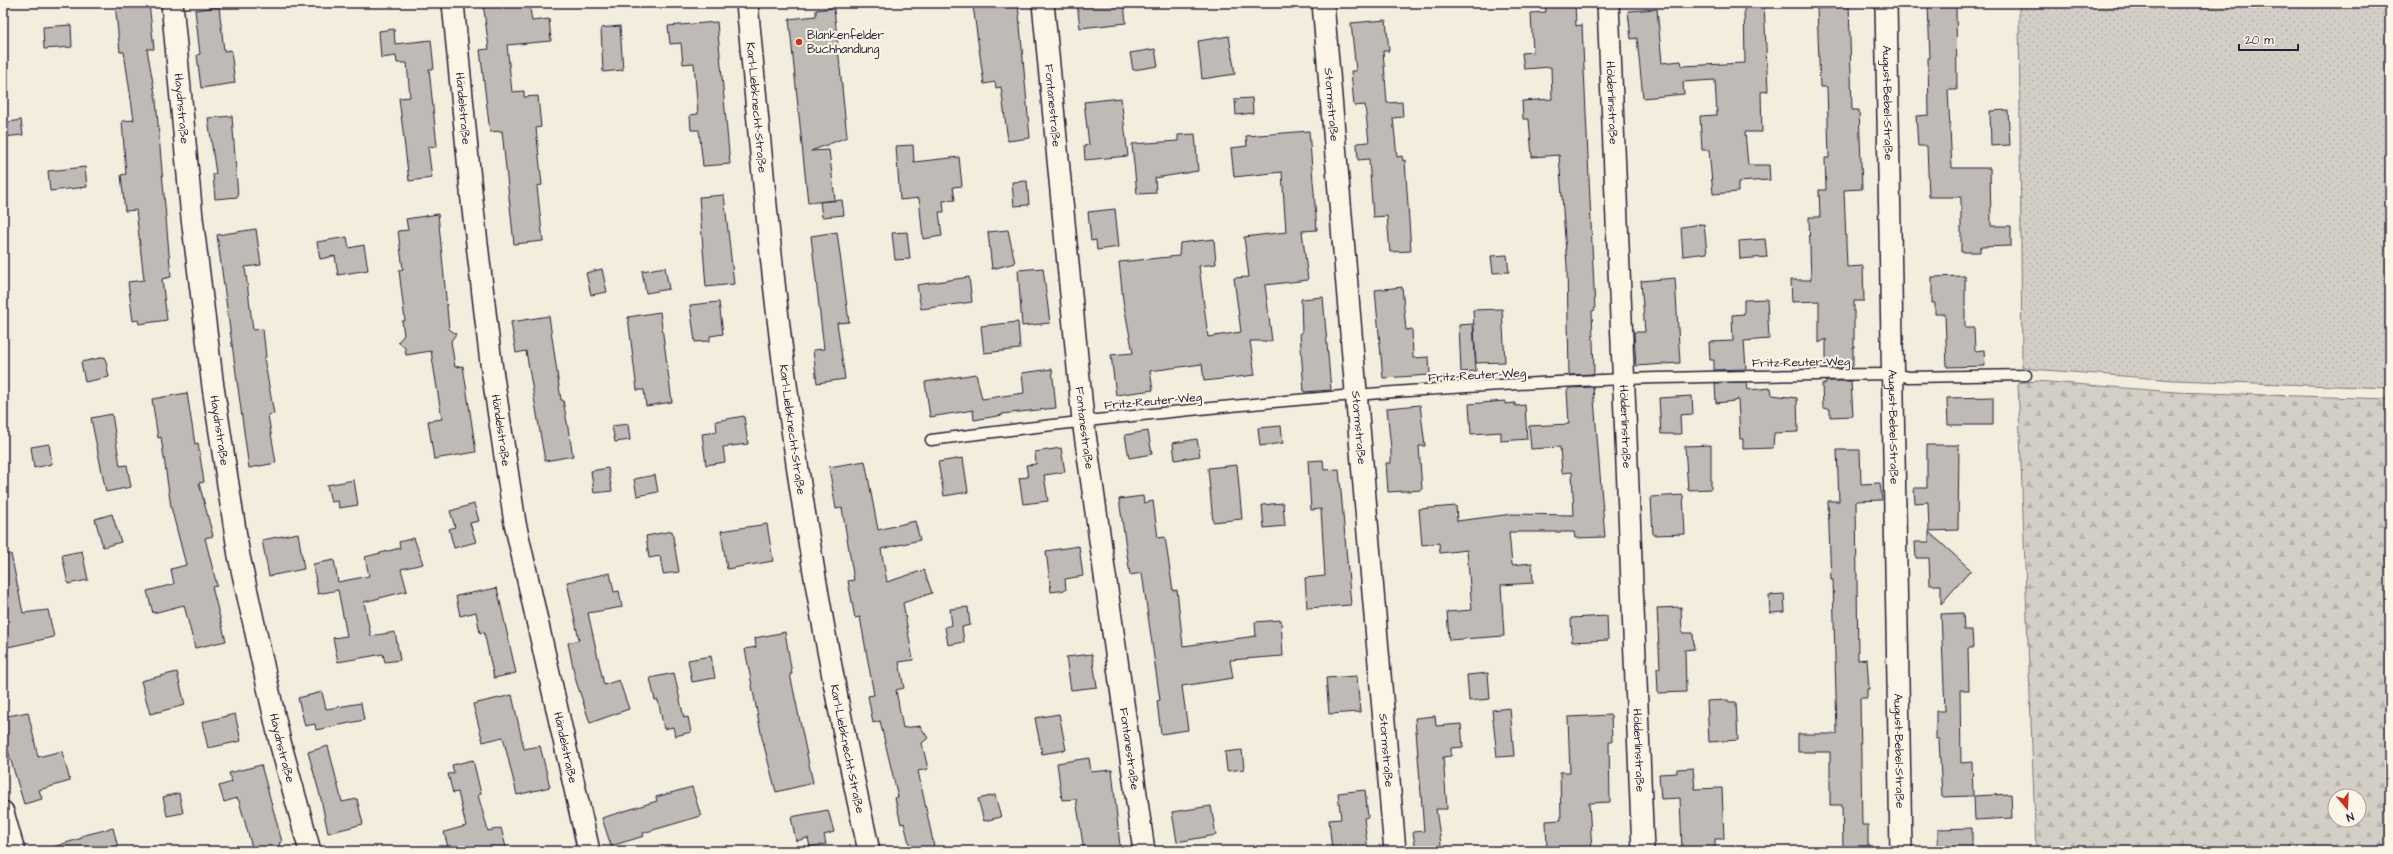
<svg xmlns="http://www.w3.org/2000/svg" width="2393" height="854" font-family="'Architects Daughter',sans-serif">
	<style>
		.grass { fill: url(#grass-dots); stroke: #7b7880 }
		.forest { fill: url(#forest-firs); stroke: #7b7880; fill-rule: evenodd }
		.building { fill: #bfbab6; stroke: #22223b }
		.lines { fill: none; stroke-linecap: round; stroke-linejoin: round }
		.service-casing { stroke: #22223b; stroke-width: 13 }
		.minor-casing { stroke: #22223b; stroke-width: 24 }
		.service { stroke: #fcf5e5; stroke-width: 10 }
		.minor { stroke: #fcf5e5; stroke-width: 21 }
		.poi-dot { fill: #c8321e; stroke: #fcf5e5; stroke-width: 1.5 }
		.labels { text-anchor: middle; stroke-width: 4; stroke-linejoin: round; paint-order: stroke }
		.poi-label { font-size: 12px; fill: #22223b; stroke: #fcf5e5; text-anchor: start }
		.street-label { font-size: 12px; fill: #22223b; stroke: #fcf5e5 }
	</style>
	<defs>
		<pattern id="grass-dots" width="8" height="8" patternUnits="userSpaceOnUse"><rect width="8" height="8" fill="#d4cfc6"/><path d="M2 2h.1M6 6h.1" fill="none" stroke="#b6b1ab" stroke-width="1.8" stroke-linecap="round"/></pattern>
		<pattern id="forest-firs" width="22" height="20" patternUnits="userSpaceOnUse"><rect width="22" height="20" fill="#d4cfc6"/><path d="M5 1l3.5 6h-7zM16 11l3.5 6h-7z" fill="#b6b1ab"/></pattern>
	</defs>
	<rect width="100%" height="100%" fill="#f3edde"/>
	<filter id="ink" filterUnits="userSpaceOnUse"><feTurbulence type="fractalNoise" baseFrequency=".025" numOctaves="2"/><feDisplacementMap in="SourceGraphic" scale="8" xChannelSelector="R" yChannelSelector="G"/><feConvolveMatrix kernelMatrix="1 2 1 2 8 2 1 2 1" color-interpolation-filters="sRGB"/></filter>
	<g filter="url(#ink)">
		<polygon class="grass" points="2019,3 2390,3 2390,388 2174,380 2032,369 2022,366"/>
		<path class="forest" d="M2036,381l139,11 215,7v452h-354l-18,-468zM2335,796h24v24h-24z"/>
		<g class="building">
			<polygon points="115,3 149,3 154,49 147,49 156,100 171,277 162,279 167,320 139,324 138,320 133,321 128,282 144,280 136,210 125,211 121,175 126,174 122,121 134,120 124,52 120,52"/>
			<polygon points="483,3 529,3 532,21 549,19 551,41 507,45 512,92 524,91 524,97 538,96 541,127 536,128 542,185 537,186 543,241 514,244 502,131 490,132 480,50 489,49"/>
			<polygon points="1006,3 1018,3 1030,138 1008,141 1001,87 996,88 995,82 984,84 973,6"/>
			<polygon points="1077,3 1124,3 1126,23 1080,28"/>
			<polygon points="1545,3 1575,3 1576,26 1582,25 1595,310 1592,311 1594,371 1593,374 1569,375 1567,266 1559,155 1532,157 1529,119 1523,119 1522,101 1552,99 1551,67 1524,69 1522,53 1533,52 1531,13 1546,12"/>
			<polygon points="1744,3 1764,3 1768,91 1761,92 1762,132 1745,132 1748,165 1769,165 1770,180 1738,182 1738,192 1713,194 1709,150 1702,150 1700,116 1717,115 1715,80 1683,82 1684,94 1643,98 1637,38 1631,39 1628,11 1657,9 1662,63 1681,61 1682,66 1745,63"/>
			<polygon points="1829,3 1849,3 1852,110 1859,110 1862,189 1844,190 1847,267 1863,266 1864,301 1854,301 1854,347 1853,347 1853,366 1851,368 1826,368 1826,339 1819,343 1819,301 1792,302 1791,280 1811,280 1809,217 1820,217 1819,190 1826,190 1825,158 1829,158 1827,87 1820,87 1817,8 1829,8"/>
			<polygon points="1956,3 1957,90 1948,90 1952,168 1990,168 1991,226 2011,226 2011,246 1980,247 1980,252 1961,252 1961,197 1929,197 1927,146 1918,146 1916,116 1929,115 1928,58 1930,58 1928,4"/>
			<polygon points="219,7 224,51 231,50 235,83 201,88 197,55 200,54 195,10"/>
			<polygon points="834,8 847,137 811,151 829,150 835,200 808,203 789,19 816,16 816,10"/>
			<polygon points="1386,20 1389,51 1383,51 1387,103 1402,102 1403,117 1393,118 1397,157 1402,156 1403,161 1405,160 1411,251 1390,252 1387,216 1373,217 1369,159 1358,160 1357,143 1369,142 1365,105 1354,106 1351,71 1356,71 1351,23"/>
			<polygon points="717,22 730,164 703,166 699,130 691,130 690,115 698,114 694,63 683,64 681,43 670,44 668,26"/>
			<polygon points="71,25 72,47 44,49 43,27"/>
			<polygon points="620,26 623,70 603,72 601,28"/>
			<polygon points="394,29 395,44 431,40 434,69 429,69 437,146 428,147 432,178 409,181 399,98 410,97 407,63 397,63 396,56 381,58 379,31"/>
			<polygon points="1229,36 1235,74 1202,79 1198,41"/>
			<polygon points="1155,49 1158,66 1133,70 1130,53"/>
			<polygon points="1121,98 1128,156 1085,160 1084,146 1089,145 1084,102"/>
			<polygon points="1252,98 1253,113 1236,115 1235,99"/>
			<polygon points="2008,110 2010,145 1991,146 1990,111"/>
			<polygon points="232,116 238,197 215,199 213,174 216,174 208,118"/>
			<polygon points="21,120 23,135 3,137 3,123"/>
			<polygon points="1309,131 1317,230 1302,231 1308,280 1265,285 1272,341 1250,341 1255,375 1204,381 1202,364 1150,371 1153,390 1116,395 1111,355 1133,353 1123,300 1119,262 1179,256 1180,243 1214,239 1216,264 1199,266 1208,337 1241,332 1234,278 1249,277 1244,237 1286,232 1282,172 1234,177 1231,148 1247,146 1246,136"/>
			<polygon points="1195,134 1198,171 1155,178 1156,193 1137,194 1132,144 1178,141 1178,135"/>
			<polygon points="913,145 914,162 959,157 962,186 953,187 955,200 943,201 944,212 939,212 942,236 923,239 919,198 900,200 896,146"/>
			<polygon points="85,167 87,187 50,191 48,171"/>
			<polygon points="1027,181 1029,205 1014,206 1012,182"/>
			<polygon points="724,195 734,284 706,287 699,197"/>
			<polygon points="842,200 844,215 822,217 820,202"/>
			<polygon points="1115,209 1119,247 1097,250 1096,240 1091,241 1088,212"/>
			<polygon points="438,214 449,329 456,334 451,341 455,367 463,366 476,452 434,459 428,421 442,419 431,351 406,355 405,348 398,342 404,335 402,321 405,321 399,270 403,269 398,231 408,230 406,219"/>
			<polygon points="1704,224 1707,253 1683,256 1681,227"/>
			<polygon points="256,229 261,265 245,267 253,330 263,329 266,357 264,358 274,414 268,415 276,463 249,468 217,235"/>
			<polygon points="1008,230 1015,263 992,269 988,232"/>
			<polygon points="837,232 849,322 837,323 845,379 817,383 813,350 824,349 811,236"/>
			<polygon points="907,232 910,259 895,260 892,233"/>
			<polygon points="347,237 349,248 364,245 368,270 338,275 335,256 320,259 317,242"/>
			<polygon points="1765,239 1767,257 1740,259 1739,241"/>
			<polygon points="1507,255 1509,272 1493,273 1491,256"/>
			<polygon points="665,267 669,289 646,293 642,271"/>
			<polygon points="1043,268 1050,323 1022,326 1018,270"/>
			<polygon points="602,269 607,292 591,295 586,273"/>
			<polygon points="1965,276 1965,328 1974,328 1975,351 1984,350 1985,366 1947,367 1945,314 1935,314 1935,303 1932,303 1932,277"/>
			<polygon points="969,277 972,302 921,309 917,285"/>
			<polygon points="1675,278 1680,363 1636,366 1634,332 1645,332 1641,281"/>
			<polygon points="1402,287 1406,330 1412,329 1413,358 1429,357 1430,375 1383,378 1375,290"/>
			<polygon points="1323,297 1331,390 1304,392 1300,333 1302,333 1301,299"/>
			<polygon points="1767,299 1769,339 1744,341 1746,369 1714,370 1714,360 1710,360 1709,342 1733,341 1732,315 1744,314 1744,300"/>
			<polygon points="719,302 723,334 710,336 710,341 695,342 690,305"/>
			<polygon points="1502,309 1505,362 1476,363 1473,310"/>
			<polygon points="660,312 672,402 646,406 644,390 637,390 628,317"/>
			<polygon points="549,316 561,400 563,400 573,456 545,461 526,351 516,353 511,322"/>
			<polygon points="1018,322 1020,349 984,353 981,326"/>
			<polygon points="1473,324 1476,371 1461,372 1459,325"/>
			<polygon points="105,357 109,377 85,382 81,362"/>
			<polygon points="1052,369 1056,408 1002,414 1003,415 974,420 973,410 930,417 925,382 976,374 982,399 1024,393 1022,373"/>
			<polygon points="1826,381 1851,381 1853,416 1830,417 1830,409 1823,408 1822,384 1826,384"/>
			<polygon points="1747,382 1748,390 1771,388 1772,395 1797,398 1798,432 1774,433 1773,448 1743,449 1743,439 1740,439 1738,399 1735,401 1716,403 1715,383"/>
			<polygon points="1593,387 1605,537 1575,538 1574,532 1509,532 1512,565 1532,563 1533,583 1501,585 1504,636 1449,640 1447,612 1472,610 1467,550 1440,553 1439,543 1422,545 1419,509 1456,506 1457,521 1512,514 1574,515 1572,472 1562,473 1560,447 1531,449 1529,426 1569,424 1567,391 1569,388"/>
			<polygon points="187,393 195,444 198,443 204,482 199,483 213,536 205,538 217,586 212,587 226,641 195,648 184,605 153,613 147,591 174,584 171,569 186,565 171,507 161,437 158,438 152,399"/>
			<polygon points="1692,396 1693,414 1680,415 1681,434 1661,434 1659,398"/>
			<polygon points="1993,397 1993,425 1948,425 1947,398"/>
			<polygon points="1505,401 1505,404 1515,403 1515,406 1525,405 1527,439 1501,441 1501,432 1471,434 1469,404"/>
			<polygon points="1420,405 1425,446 1419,446 1422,490 1388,492 1386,463 1391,463 1391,449 1387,408"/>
			<polygon points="112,414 120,466 127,465 131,487 106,492 91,418"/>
			<polygon points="744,416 748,444 723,447 725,462 706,465 702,434 717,432 716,421"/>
			<polygon points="628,424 630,440 615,442 612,426"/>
			<polygon points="1281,426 1283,443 1260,446 1258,428"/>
			<polygon points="1148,431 1152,454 1129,458 1125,435"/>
			<polygon points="1197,439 1200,456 1175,460 1173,443"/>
			<polygon points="49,444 52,464 34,468 31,447"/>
			<polygon points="1711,445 1711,489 1688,490 1685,446"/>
			<polygon points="1927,445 1959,445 1958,530 1929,531 1928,502 1915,503 1914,488 1927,488"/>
			<polygon points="1061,448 1065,472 1044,475 1048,501 1023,504 1019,478 1028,477 1026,465 1036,464 1035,452"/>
			<polygon points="1837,450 1860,450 1861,484 1880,483 1882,500 1856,501 1858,660 1867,659 1869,689 1867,689 1867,698 1860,698 1862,825 1868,825 1868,847 1843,847 1842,805 1830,805 1830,752 1798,752 1798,734 1837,734 1833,580 1831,580 1828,501 1839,501"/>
			<polygon points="963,458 968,492 944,496 938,462"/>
			<polygon points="1323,460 1324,470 1339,469 1351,605 1307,608 1305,578 1325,576 1321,509 1311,510 1308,461"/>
			<polygon points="865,461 878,530 915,521 920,540 881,549 887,582 924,570 932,593 903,603 913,660 899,662 904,688 896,690 903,728 920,726 928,738 922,743 928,769 918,771 935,851 911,851 904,823 901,824 895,798 898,797 880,721 873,723 868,696 874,695 860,617 855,618 848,581 854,580 842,508 836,509 829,467"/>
			<polygon points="1237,465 1242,519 1213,522 1208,468"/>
			<polygon points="608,468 612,491 594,493 591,471"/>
			<polygon points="655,475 658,492 637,496 634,479"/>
			<polygon points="354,480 358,505 339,508 338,501 331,502 327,485"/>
			<polygon points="1683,495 1685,534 1653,535 1651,497"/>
			<polygon points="1143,496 1144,503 1153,501 1158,538 1165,537 1173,591 1177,590 1183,646 1256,636 1255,622 1281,620 1283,656 1230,660 1233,678 1182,686 1188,730 1161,734 1157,701 1160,700 1142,573 1130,575 1119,499"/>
			<polygon points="1283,503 1285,526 1264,528 1262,505"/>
			<polygon points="474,504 479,521 470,523 476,542 454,548 449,529 455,527 450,511"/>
			<polygon points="112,514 121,542 103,547 95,519"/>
			<polygon points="767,524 773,561 727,569 721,531"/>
			<polygon points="672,531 679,572 663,574 660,556 649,558 646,536"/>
			<polygon points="1929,532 1971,570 1941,604 1941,585 1930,585 1929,558 1916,558 1915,542 1929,542"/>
			<polygon points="298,533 304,569 269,576 262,540"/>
			<polygon points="414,538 423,564 401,569 407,591 364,602 371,636 395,632 400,660 385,662 383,654 338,662 333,638 347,636 338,590 318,594 313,564 334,560 338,582 369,576 365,557 400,548 399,542"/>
			<polygon points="1079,546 1083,576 1065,579 1066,590 1051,592 1046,551"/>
			<polygon points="82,551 88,580 68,584 62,555"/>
			<polygon points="3,554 11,554 23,613 48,610 54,637 3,648"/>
			<polygon points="610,573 614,592 619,591 622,607 588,613 604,685 619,680 629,709 590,723 576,681 568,643 579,640 567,582"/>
			<polygon points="497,588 516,673 494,678 484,632 480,633 476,612 460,616 456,596"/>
			<polygon points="1784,594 1785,612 1770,613 1769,595"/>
			<polygon points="968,607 970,625 962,627 964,642 948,645 945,627 952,625 950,609"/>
			<polygon points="1681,607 1682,633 1693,633 1694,649 1685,650 1686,692 1658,693 1657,668 1660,668 1657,608"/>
			<polygon points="1963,613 1964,630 1972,630 1973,648 1968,648 1969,690 1960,690 1961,763 1972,762 1973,796 1942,797 1939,739 1936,739 1936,711 1945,711 1941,614"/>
			<polygon points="1607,616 1608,640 1572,642 1571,618"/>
			<polygon points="785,632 792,674 790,674 813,783 776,792 762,738 745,649 756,647 755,638"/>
			<polygon points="1092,654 1097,687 1071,690 1066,657"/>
			<polygon points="711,656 715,678 692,682 688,660"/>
			<polygon points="177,672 185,705 150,714 141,681"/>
			<polygon points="674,673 684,718 688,717 691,732 675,736 673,727 664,729 658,700 655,700 650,678"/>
			<polygon points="1488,673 1490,699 1469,701 1467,675"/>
			<polygon points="1357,676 1360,712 1329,714 1326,678"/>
			<polygon points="322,692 326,709 361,703 364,720 316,730 315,724 305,726 298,698"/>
			<polygon points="512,695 524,749 540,746 550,787 517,795 503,737 483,742 473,704"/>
			<polygon points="1728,700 1729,702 1736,702 1738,740 1709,742 1707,701"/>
			<polygon points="1510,708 1514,756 1497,757 1492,710"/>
			<polygon points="28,712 38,757 62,751 70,781 39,790 42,799 24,804 5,741 3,717"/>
			<polygon points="235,714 241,741 208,748 202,722"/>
			<polygon points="1059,714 1066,750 1042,754 1035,718"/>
			<polygon points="1611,715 1612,742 1609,742 1610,802 1589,803 1592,851 1547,851 1546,821 1561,820 1560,772 1570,772 1568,717"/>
			<polygon points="1435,716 1436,726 1461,724 1463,747 1451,748 1451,756 1443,757 1447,809 1436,809 1442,851 1416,851 1413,832 1424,831 1415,718"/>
			<polygon points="328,746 342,802 357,799 363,824 328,833 321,799 308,752"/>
			<polygon points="1242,750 1244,769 1227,771 1225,752"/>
			<polygon points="1089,758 1091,772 1112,770 1120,846 1084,851 1076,799 1062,800 1057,763"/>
			<polygon points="473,760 481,794 478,795 488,831 501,828 507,851 449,851 444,832 466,826 458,792 453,793 448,774 454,773 452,765"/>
			<polygon points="261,765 282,842 279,843 281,851 253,851 239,801 237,798 224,802 219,786 232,782 229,773"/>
			<polygon points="1693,768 1695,789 1722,788 1724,839 1715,839 1715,851 1682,851 1680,798 1661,799 1659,774 1677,773 1677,769"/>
			<polygon points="692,787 701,816 643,833 644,836 611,846 602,818 657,801 656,797"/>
			<polygon points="1365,790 1368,817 1364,818 1368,851 1332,851 1329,820 1341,819 1338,793"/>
			<polygon points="179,793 183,813 167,816 163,797"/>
			<polygon points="2011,794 2012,818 1975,820 1974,796"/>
			<polygon points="995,795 1001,817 984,821 978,799"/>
			<polygon points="1211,806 1216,835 1177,842 1172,812"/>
			<polygon points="828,810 834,832 824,835 826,844 810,847 808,838 796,841 791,817"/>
			<polygon points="113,828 119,851 53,851 53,847 82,838 81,836"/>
			<polygon points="1972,828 1972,851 1938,851 1938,829"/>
		</g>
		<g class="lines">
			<g class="service-casing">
				<path id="service" d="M931,440c230,-30 462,-52 694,-61 88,-3 177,-4 266,-5l18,3 117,-2"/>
			</g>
			<g class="minor-casing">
				<g id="minor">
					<path id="s1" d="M172,3l20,215 21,169 26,169 41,186 30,109"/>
					<path id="s2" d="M453,3l19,198 19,162 24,160 74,328"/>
					<path id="s3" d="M747,3c14,151 27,304 49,454 19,132 44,264 73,394"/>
					<path id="s4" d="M1043,3l40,417 61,431"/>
					<path id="s5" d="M1323,3l72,848"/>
					<path id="s6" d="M1608,3l35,848"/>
					<path id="s7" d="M1886,3l15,848"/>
					<polyline points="3,812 14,851"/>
				</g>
			</g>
			<use href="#service" class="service"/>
			<use href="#minor" class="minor"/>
		</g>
	</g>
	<circle class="poi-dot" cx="799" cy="42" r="4"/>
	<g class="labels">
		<g class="poi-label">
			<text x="807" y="39">Blankenfelder<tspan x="807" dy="14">Buchhandlung</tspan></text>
		</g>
		<g class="street-label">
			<text dy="4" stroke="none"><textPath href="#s6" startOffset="100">Hölderlinstraße</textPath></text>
			<text dy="4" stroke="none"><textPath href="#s7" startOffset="100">August-Bebel-Straße</textPath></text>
			<text dy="4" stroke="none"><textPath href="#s5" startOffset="102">Stormstraße</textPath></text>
			<text dy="4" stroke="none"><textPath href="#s4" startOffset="103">Fontanestraße</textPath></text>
			<text dy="4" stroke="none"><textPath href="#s3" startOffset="105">Karl-Liebknecht-Straße</textPath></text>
			<text dy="4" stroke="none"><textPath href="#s1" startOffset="106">Haydnstraße</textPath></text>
			<text dy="4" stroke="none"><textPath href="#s2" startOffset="106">Händelstraße</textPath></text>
			<text transform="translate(1801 362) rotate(-1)" y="4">Fritz-Reuter-Weg</text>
			<text transform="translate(1477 375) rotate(-3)" y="4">Fritz-Reuter-Weg</text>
			<text transform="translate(1153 401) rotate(-5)" y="4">Fritz-Reuter-Weg</text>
			<text dy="4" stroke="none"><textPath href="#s5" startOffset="426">Stormstraße</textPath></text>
			<text dy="4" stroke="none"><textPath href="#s6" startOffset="424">Hölderlinstraße</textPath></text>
			<text dy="4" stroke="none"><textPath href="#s7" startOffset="424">August-Bebel-Straße</textPath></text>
			<text dy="4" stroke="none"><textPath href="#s4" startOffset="427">Fontanestraße</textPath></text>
			<text dy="4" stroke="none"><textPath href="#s3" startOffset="429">Karl-Liebknecht-Straße</textPath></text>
			<text dy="4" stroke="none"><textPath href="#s2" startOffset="430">Händelstraße</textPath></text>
			<text dy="4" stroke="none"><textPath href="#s1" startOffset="430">Haydnstraße</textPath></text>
			<text dy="4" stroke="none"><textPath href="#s1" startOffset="754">Haydnstraße</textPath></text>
			<text dy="4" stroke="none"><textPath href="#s2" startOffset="754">Händelstraße</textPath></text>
			<text dy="4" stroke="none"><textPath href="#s3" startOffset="753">Karl-Liebknecht-Straße</textPath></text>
			<text dy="4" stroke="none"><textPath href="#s4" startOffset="751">Fontanestraße</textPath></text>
			<text dy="4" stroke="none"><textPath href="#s5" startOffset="750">Stormstraße</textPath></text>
			<text dy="4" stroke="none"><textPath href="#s6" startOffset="748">Hölderlinstraße</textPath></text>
			<text dy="4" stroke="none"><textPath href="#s7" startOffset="748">August-Bebel-Straße</textPath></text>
		</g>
	</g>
	<rect width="2393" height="854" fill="none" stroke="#fcf5e5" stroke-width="16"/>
	<rect x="8" y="8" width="2377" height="838" fill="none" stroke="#22223b" stroke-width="1.5" filter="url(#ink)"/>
	<g transform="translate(2347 808) rotate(161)"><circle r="19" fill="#fcf5e5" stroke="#a5a1a1"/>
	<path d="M0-3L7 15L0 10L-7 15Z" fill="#c8321e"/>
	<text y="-6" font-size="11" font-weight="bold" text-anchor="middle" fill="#22223b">N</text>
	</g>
	<path d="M2239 44v6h59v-6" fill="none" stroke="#22223b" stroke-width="2"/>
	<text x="2245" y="44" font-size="12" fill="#22223b" stroke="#fcf5e5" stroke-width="3" paint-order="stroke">20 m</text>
</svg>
